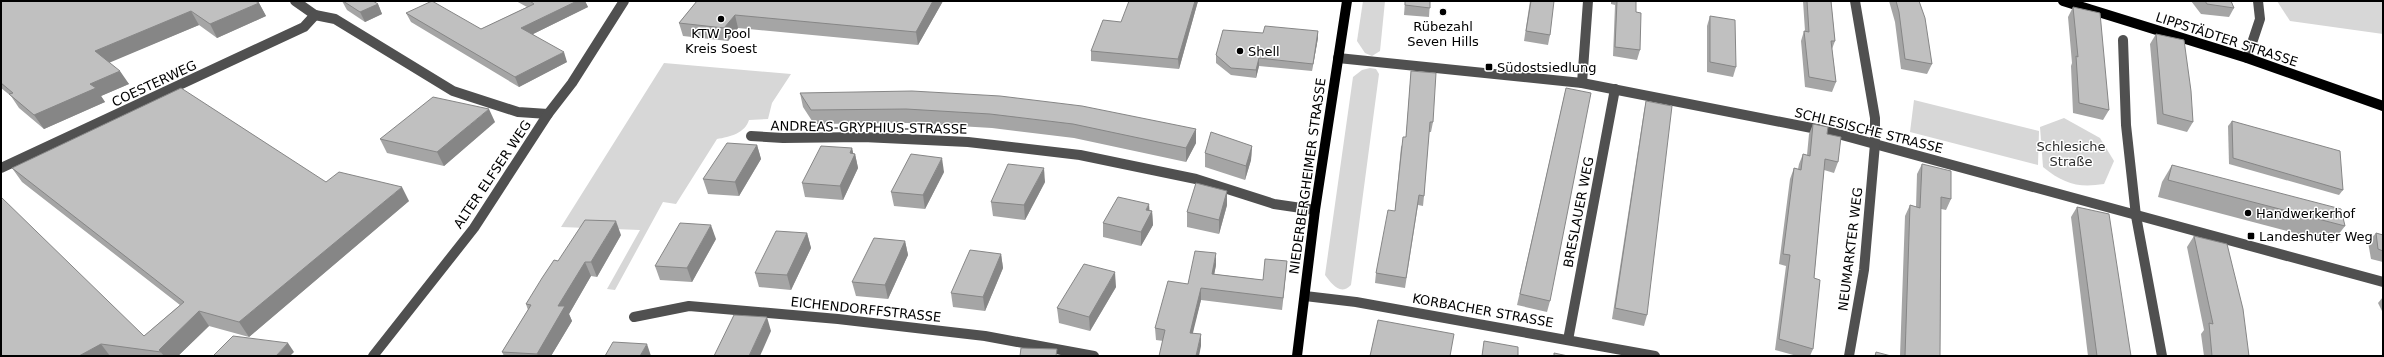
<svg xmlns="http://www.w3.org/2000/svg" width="2384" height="357" font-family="'DejaVu Sans',sans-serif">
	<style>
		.green { fill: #d7d7d7 }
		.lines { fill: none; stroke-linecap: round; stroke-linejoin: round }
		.minor { stroke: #505050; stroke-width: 10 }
		.major { stroke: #000; stroke-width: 10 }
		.wall { fill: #a5a5a5 }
		.shaded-wall { fill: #868686 }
		.building { fill: #c0c0c0; stroke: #868686 }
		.poi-dot { fill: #000; stroke: #fff; stroke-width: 1.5 }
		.labels { text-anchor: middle; stroke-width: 3; stroke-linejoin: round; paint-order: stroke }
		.poi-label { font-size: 13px; fill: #000; stroke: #fff; text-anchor: start }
		.street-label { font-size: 13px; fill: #000; stroke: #fff }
		.park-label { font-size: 13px; fill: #2e2e2e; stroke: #fff }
	</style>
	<rect width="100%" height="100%" fill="#fff"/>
	<g class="green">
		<polygon points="1363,1 1385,1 1380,51 1372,56 1365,53 1357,41"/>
		<polygon points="2277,1 2383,1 2383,34 2290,21"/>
		<path d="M664,63l127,11 -19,29 -4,16 -19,1c-4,13 -19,17 -32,19l-41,65 -13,-2 -48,88 -8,-1 33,-59 -79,-3z"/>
		<path d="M1370,68l6,1 3,5 -28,211c-11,11 -19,-1 -26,-10l28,-198 9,-7z"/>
		<polygon points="1914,100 2039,131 2038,165 1910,132"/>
		<path d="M2064,118l36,20 14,23 -10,23c-26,4 -40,0 -61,-17l-3,-40z"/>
	</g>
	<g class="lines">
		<g class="minor">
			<polyline points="295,1 315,15 335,19 453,91 518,112 548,114"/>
			<polyline points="2123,40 2126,125 2136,216 2162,356"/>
			<polyline points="1338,58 1582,83 1827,131 2383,282"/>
			<polyline points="2247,58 2260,19 2258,1"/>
			<polyline points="1582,83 1588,1"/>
			<polyline points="751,136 783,138 863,137 968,142 1080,155 1196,179 1274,204 1315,210"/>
			<polyline points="1,168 304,27 315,15"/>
			<polyline points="1305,296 1356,302 1655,356"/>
			<polyline points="634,317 689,306 838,319 985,336 1094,356"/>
			<polyline points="1568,340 1615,89"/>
			<polyline points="373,356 474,228 548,114 572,83 624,1"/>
			<polyline points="1849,356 1864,270 1875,144 1875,118 1855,1"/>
		</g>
		<g class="major">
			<polyline points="2063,1 2247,58 2383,106"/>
			<polyline points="1297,356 1315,210 1347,1"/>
		</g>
	</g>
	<g class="wall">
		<polygon points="1,1 259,3 266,16 217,38 199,25 109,62 129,84 101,96 105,102 44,129 19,108 11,96 1,88"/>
		<polygon points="342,1 378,4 382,14 365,22 347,10"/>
		<polygon points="516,1 585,1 588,7 533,34 567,62 519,87 411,22 406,13 481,29 527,7"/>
		<polygon points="697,1 943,1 918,45 738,28 728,41 683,36 679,23"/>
		<polygon points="1198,1 1179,69 1091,61 1091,51 1121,22"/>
		<polygon points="1405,1 1430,1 1429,17 1404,15"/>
		<polygon points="1530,1 1550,35 1548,45 1524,41"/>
		<polygon points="1611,1 1636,1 1636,12 1640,50 1637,60 1613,56 1615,5 1611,4"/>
		<polygon points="1803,1 1831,1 1835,41 1832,49 1836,82 1832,92 1805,87 1801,41 1804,31 1805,31"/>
		<polygon points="1889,1 1919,1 1932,64 1927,74 1901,69 1895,22"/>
		<polygon points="2191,1 2231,1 2234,8 2229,17 2201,14"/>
		<polygon points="2073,7 2109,110 2103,120 2073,113 2071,66 2072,63 2068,17"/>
		<polygon points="1710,16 1736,67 1733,77 1707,72 1707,26"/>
		<polygon points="1318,31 1318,38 1312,71 1259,66 1256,78 1231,75 1216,63 1216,55 1263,33"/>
		<polygon points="2156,34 2193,122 2187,132 2157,124 2150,44"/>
		<polygon points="1411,71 1433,122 1431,132 1429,132 1424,196 1423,206 1418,205 1405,288 1375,283 1376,273 1395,211 1401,147 1406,137"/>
		<polygon points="1566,88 1550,301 1547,312 1517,305"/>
		<polygon points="800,93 1196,129 1196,143 1186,162 1074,138 992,128 908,123 814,124 803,107"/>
		<polygon points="1646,101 1647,315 1644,326 1612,319 1644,111"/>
		<polygon points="2232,121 2343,190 2339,195 2229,164 2228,126"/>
		<polygon points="495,122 444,166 387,153 380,139"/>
		<polygon points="1813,124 1827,134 1838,162 1834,173 1824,170 1814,278 1813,349 1810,356 1797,356 1775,350 1786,266 1779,264 1790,179 1794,168 1798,169 1799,164 1803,154 1807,155 1809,134"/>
		<polygon points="757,145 761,159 739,196 708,194 703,179"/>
		<polygon points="1252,146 1251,160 1245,180 1205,167 1205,153"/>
		<polygon points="852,148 853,153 855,154 858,168 843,200 805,197 802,183"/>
		<polygon points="1922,164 1951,199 1946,210 1941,209 1940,356 1900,356 1905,216 1910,205 1916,207 1917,174"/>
		<polygon points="2172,165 2345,226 2332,243 2158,197 2162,182"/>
		<polygon points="12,168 326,182 409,201 249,337 209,326 178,356 1,356 144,336 180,305 22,182"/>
		<polygon points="944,172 925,209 894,206 891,192"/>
		<polygon points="1045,182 1025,220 993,216 991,202"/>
		<polygon points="1227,191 1227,205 1219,234 1187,227 1187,212"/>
		<polygon points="2077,207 2131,356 2088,356 2071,217"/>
		<polygon points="1150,210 1152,211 1153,225 1141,246 1103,237 1103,223"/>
		<polygon points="807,233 811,248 791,290 759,287 755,273"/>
		<polygon points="2376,233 2383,235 2383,262 2371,259 2368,242"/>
		<polygon points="621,235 597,277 591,276 569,314 572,321 551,356 504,356 502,352 528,310 526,304 558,261"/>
		<polygon points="2194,236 2249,356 2204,356 2201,334 2204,330 2187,247"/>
		<polygon points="716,239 692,282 660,280 655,266"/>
		<polygon points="905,241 908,255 888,299 856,296 852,282"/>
		<polygon points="1001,254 1003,268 985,311 953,307 951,293"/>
		<polygon points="1287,261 1282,310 1201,300 1192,333 1201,346 1156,340 1155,328 1188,284 1216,265 1214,274 1263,280"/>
		<polygon points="1116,287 1090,331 1059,323 1057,308"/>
		<polygon points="2383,297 2383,313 2378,303"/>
	</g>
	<g class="shaded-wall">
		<polygon points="577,1 585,1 588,7 525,38 521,28"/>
		<polygon points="933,1 943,1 918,45 916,32"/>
		<polygon points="1195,1 1198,1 1179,69 1178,59"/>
		<polygon points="259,3 266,16 217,38 210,24"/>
		<polygon points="378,4 382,14 365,22 360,12"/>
		<polygon points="191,11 199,25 104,65 95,51"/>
		<polygon points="735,15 738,28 728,41 724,28"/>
		<polygon points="1318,31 1318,38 1312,71 1313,64"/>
		<polygon points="564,52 567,62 519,87 515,77"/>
		<polygon points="1259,58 1259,66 1256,78 1256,70"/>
		<polygon points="120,71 129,84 101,96 105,102 44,129 34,115 90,84"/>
		<polygon points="489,109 495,122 444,166 437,152"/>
		<polygon points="1196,129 1196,143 1186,162 1186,148"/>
		<polygon points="757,145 761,159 739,196 735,182"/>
		<polygon points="1252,146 1251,160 1245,180 1246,166"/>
		<polygon points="852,148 854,157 855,154 858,168 843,200 840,186 850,153"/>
		<polygon points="942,158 944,172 925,209 923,195"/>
		<polygon points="1044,168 1045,182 1025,220 1024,205"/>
		<polygon points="402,187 409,201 249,337 239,322"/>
		<polygon points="1227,191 1227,205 1219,234 1219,220"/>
		<polygon points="1149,204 1150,216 1152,211 1153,225 1141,246 1141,232 1146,210"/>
		<polygon points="616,221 621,235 597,277 591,262"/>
		<polygon points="711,225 716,239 692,282 687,268"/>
		<polygon points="807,233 811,248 791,290 787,275"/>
		<polygon points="905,241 908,255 888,299 885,285"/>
		<polygon points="1216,253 1216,265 1212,286 1212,274"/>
		<polygon points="1001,254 1003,268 985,311 983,297"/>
		<polygon points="1287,261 1286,273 1282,310 1283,298"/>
		<polygon points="585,262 591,276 569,314 572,321 551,356 538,356 537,354 558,306"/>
		<polygon points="1115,272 1116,287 1090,331 1089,317"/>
		<polygon points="1201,288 1201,300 1190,345 1190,333"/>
		<polygon points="199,311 209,326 178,356 164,356 159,350"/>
		<polygon points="767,317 771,331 760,356 749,356"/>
		<polygon points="1201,334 1201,346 1199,356 1196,356"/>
		<polygon points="288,343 294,352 290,356 276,356"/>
		<polygon points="101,344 110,356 79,356"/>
		<polygon points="647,344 651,356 640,356"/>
	</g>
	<g class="building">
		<polygon points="1,1 255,1 259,3 210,24 191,11 95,51 120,71 90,84 96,88 34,115 9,94 13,93 1,83"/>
		<polygon points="343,1 373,1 378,4 360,12"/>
		<polygon points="432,1 481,29 534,4 530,1 577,1 521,28 564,52 515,77 406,13"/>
		<polygon points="697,1 933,1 916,32 735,15 724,28 679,23"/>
		<polygon points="1129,1 1195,1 1178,59 1091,51 1103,20 1121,22"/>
		<polygon points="1405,1 1430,1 1430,8 1405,5"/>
		<polygon points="1531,1 1554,1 1550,35 1526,31"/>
		<polygon points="1617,1 1636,1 1636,12 1641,13 1640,50 1615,47"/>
		<polygon points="1807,1 1831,1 1835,41 1831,41 1836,82 1809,77 1804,31 1809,32"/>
		<polygon points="1896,1 1919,1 1925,18 1932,64 1905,59 1899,12"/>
		<polygon points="2205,1 2231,1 2234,8 2207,4"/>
		<polygon points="2073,7 2100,13 2109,110 2079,103 2076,56 2078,57"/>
		<polygon points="1710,16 1735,20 1736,67 1710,62"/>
		<polygon points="1265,26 1318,31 1313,64 1259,58 1256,70 1231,68 1216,55 1223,30 1263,33"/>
		<polygon points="2156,34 2184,40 2191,91 2193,122 2163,114"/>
		<polygon points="1411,71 1436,73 1433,122 1430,122 1424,196 1419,195 1406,278 1376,273 1388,210 1395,211 1403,137 1406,137"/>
		<polygon points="181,88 326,182 339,172 402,187 239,322 199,311 159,350 161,352 101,344 79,356 1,356 1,197 144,336 184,302 12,168"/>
		<polygon points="1566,88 1591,93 1550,301 1520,294"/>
		<polygon points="912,91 1000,96 1082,106 1196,129 1186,148 1073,124 990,114 906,109 811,110 800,93"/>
		<polygon points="433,97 489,109 437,152 380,139"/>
		<polygon points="1646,101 1672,106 1647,315 1615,308"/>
		<polygon points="2232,121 2340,151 2343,190 2233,158"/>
		<polygon points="1813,124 1828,127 1827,134 1841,137 1838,162 1825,159 1814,278 1820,280 1813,349 1779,339 1790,255 1783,254 1794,168 1801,170 1803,154 1810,156"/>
		<polygon points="1211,132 1252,146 1246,166 1205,153"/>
		<polygon points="727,143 757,145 735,182 703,179"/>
		<polygon points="821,146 852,148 850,153 855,154 840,186 802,183"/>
		<polygon points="911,154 942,158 923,195 891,192"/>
		<polygon points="1008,164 1044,168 1024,205 991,202"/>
		<polygon points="1922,164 1951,171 1951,199 1941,197 1940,356 1905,356 1910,205 1920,208"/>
		<polygon points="2172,165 2341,209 2345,226 2168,180"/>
		<polygon points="1196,183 1227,191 1219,220 1187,212"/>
		<polygon points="1118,197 1149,204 1146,210 1152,211 1141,232 1103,223"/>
		<polygon points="2077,207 2109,214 2131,356 2097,356"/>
		<polygon points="585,220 616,221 591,262 585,262 558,306 565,306 537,354 502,352 531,305 526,304 542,278 554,260 558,261"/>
		<polygon points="680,223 711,225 687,268 655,266"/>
		<polygon points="776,231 807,233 787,275 755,273"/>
		<polygon points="2376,233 2383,235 2383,251 2378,249"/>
		<polygon points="2194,236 2227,244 2243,309 2249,356 2212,356 2209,323 2213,324"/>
		<polygon points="874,238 905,241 885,285 852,282"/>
		<polygon points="970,250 1001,254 983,297 951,293"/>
		<polygon points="1195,251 1216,253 1212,274 1263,280 1265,259 1287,261 1283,298 1201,288 1190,333 1201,334 1196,356 1159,356 1165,330 1155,328 1168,281 1188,284"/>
		<polygon points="1084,264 1115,272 1089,317 1057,308"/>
		<polygon points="734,315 767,317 749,356 714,356"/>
		<polygon points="1378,320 1454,334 1450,356 1370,356"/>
		<polygon points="233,336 288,343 276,356 213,356"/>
		<polygon points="1484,341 1518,347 1518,356 1482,356"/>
		<polygon points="613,342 647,344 640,356 605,356"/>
		<polygon points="1021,348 1057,349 1056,356 1020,356"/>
		<polygon points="1876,352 1891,356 1875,356"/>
		<polygon points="1554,353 1568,356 1554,356"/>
	</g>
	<g class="poi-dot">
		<circle cx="1443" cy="12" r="4"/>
		<circle cx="721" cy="19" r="4"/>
		<circle cx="1240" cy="51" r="4"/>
		<rect x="1485" y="63" width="8" height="8" rx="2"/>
		<circle cx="2248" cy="213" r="4"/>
		<rect x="2247" y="232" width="8" height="8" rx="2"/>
	</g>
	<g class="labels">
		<g class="poi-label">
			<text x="1443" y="31" text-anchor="middle">Rübezahl<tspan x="1443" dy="15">Seven Hills</tspan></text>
			<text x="721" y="38" text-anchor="middle">KTW Pool<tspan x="721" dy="15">Kreis Soest</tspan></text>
			<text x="1248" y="56">Shell</text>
			<text x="1497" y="72">Südostsiedlung</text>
			<text x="2256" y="218">Handwerkerhof</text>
			<text x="2259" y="241">Landeshuter Weg</text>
		</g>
		<g class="street-label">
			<text transform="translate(2227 39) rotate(18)" y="5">LIPPSTÄDTER STRASSE</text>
			<text transform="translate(154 83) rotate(-25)" y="5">COESTERWEG</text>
			<text transform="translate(869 127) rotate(1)" y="5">ANDREAS-GRYPHIUS-STRASSE</text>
			<text transform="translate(1869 130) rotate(14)" y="5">SCHLESISCHE STRASSE</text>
			<text transform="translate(492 174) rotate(-56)" y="5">ALTER ELFSER WEG</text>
			<text transform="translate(1307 176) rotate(-82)" y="5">NIEDERBERGHEIMER STRASSE</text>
			<text transform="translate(1578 212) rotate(-79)" y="5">BRESLAUER WEG</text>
			<text transform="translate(1850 249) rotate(-83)" y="5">NEUMARKTER WEG</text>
			<text transform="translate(866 309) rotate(6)" y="5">EICHENDORFFSTRASSE</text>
			<text transform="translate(1483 310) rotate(10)" y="5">KORBACHER STRASSE</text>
		</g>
		<g class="park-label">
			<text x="2071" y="151">Schlesiche<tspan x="2071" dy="15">Straße</tspan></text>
		</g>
	</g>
	<rect width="2384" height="357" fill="none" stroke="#000000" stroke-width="4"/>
</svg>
